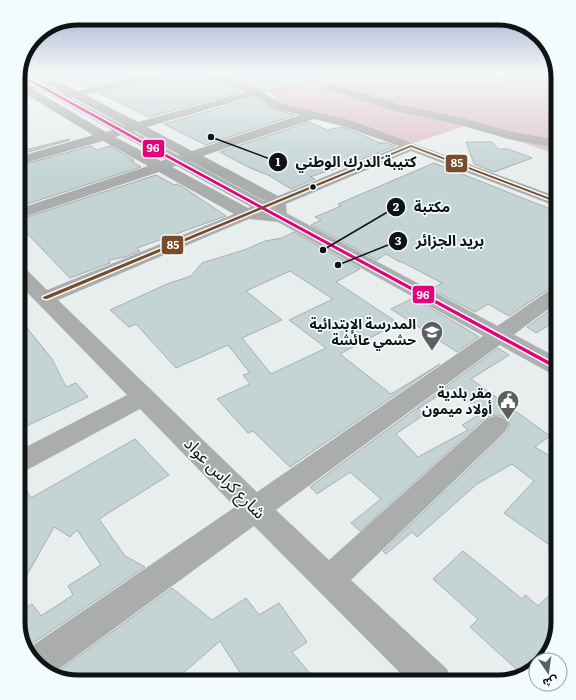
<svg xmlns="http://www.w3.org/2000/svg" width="576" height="700" font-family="Literata,'Noto Sans Arabic',serif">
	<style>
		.forest { fill: #dec0c9 }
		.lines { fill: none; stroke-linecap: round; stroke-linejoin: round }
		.stream { fill: #c9a3af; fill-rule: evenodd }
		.building { fill: #c4d4d5; stroke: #aaadad; fill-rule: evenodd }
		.minor { fill: #abadad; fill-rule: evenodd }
		.major { fill: #acb0b0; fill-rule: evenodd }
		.bus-1-casing { stroke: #f3fcfc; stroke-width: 3 }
		.bus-2-casing { stroke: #f3fcfc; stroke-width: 3 }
		.bus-1 { fill: #e5007d; fill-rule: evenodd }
		.bus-2 { fill: #7a4b2a; fill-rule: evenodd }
		.bus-dot { fill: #101313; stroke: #f3fcfc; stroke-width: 1.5 }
		.labels { text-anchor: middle; stroke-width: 3.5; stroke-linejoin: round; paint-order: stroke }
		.poi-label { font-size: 14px; font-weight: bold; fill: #101313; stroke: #f3fcfc; text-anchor: end }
		.near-street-label { font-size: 17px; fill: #101313; stroke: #f3fcfc }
		.rim { fill: none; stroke: #101313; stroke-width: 5 }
		.leader { fill: none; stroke: #101313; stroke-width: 1.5 }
		.callout-dot { fill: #101313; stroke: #f3fcfc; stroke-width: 1.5 }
		.mark-label { font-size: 12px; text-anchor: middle; font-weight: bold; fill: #fff }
		.callout-label { font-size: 15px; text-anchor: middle; font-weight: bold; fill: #101313; stroke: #f3fcfc; stroke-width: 3.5; stroke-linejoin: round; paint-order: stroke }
		.line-badge { stroke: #f3fcfc; stroke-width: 1.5 }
		.badge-label { font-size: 11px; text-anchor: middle; font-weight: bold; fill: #fff }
	</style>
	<rect width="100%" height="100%" fill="#e8eded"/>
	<polygon class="forest" points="276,73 557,73 558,77 558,155 471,124 414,143 280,105 265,87 292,78"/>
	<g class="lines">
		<polygon class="stream" points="457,73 495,78 558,83 558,85 495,79 458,74"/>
	</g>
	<g class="building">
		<polygon points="56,73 146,73 86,87"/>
		<polygon points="170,73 202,73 203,76 240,92 149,117 99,93 168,76"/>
		<polygon points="221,73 318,73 319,80 266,92"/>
		<polygon points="254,98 272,109 295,115 206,145 164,124"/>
		<polygon points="309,122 327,130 342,127 365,136 380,143 378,143 386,143 395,146 363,159 310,177 315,179 291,189 270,176 248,167 220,152"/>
		<polygon points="69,139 70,140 18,155 18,152"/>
		<polygon points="466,142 492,142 498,149 508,149 532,158 494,172 474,164"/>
		<polygon points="91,146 97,150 110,146 134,160 131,161 141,167 18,207 18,166"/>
		<polygon points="434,163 558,212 558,286 550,288 509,316 488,304 475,312 431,289 442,283 402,262 400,262 386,254 377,260 311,225 321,220 315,217 341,206 338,204"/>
		<polygon points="156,175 174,185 177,184 183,187 226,216 137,248 140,251 125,257 109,260 110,263 70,278 18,224 18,220"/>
		<path d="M294,232l66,37 -24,13 62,41 -58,31 51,40 49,-30 -150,103 -37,-36 -5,2 -31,-34 33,-15 -7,-9 7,-2 -22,-28 -52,23 -40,-44 -7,3 -19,-17 57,-26 24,-8 11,-13 45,-14 18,-8 17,-3zM290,271l43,28 -44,21 37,28 -55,26 -29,-36 40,-18 -36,-29z"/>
		<polygon points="413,298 463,327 479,337 457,352 391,309"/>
		<polygon points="558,304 558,320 536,333 527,327"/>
		<polygon points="18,317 52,359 66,387 76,383 88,397 18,430"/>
		<path d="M498,348l11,7 -38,24 79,57 -15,11 23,14v90l-54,-38 30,-32 -22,-17 -35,20 -60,53 -5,-5 -26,22 -3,-3 123,-118 4,-7 -4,-9 -10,-2 -10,2 -126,114 -9,-8 30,-24 -31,-27 -33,22 -7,-7zM450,388l33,24 -21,13 6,5 -50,27 -22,-23 29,-20 -7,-5z"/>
		<polygon points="135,439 169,475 99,519 125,556 145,567 26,648 18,623 18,613 32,604 41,616 73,595 68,586 101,565 77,530 70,537 54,527 18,591 18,475 31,498"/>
		<polygon points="463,551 522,599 525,595 538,606 558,587 558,623 552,649 542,660 536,660 536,667 532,672 523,675 470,627 478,619 433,579"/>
		<polygon points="172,588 212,620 246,598 259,615 279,603 307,642 292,652 317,682 246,682 220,641 173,682 77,682 53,675"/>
	</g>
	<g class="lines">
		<g class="minor">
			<path d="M152,73h17l-1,2 -82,20 52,27 107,-30 -41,-17 -1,-2h14l43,17 20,13 70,17 208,77v10l-147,-56 -125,53 1,13 -2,3 -6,2 -30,-3 -191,81 199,192 294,-203 7,-2v15l-282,208 53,50 158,-142 9,-2 9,2 4,7 -4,7 -154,148 96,89 5,13h-43l-155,-156 -203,149 -3,-1 -20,-18 -2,-6 209,-143 -95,-98 -113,61 -9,3v-22l109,-56 -109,-112v-17l7,2 22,22 187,-76 -75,-42 -141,47v-10l130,-43 -45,-25 -85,24v-8l75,-22 -71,-43 -2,-2 3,-4 12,-6 23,1 19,10zM37,86h15l13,8 -2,2 2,2h9l51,28 -19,6 -73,-43zM254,96l18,12 28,7 -108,36 -45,-24zM314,119l28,7 57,20 -121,50 -75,-40zM135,131l45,24 -19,6 -46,-24zM190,161l75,40 -17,7 -76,-41z"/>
			<polygon points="331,84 402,105 463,118 513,132 558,140 558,148 512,140 460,125 395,111 327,89 326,87 327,85"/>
		</g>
		<polygon class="major" points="18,74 39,81 558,358 558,376 550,373 31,85 18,81"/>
		<g class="bus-1-casing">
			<polygon id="bus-1" points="18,76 36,82 177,160 558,366 558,370 175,162 34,84 18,78"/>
		</g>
		<g class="bus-2-casing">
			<polygon id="bus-2" points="411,145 558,201 558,203 411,147 47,299 45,299 43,298 43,297"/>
		</g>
		<use href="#bus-1" class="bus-1"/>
		<use href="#bus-2" class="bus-2"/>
	</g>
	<linearGradient id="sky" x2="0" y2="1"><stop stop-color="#9badd1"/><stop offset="0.43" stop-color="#f5f7f7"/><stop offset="1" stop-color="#f5f7f7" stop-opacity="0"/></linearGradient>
	<rect width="576" height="171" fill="url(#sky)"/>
	<defs>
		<g id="school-pin" transform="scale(1.15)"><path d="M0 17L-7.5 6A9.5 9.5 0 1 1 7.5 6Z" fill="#5c5f5f" stroke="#f3fcfc"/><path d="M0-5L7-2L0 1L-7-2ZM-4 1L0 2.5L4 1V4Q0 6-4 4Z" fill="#fff"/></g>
		<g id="civic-pin" transform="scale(1.15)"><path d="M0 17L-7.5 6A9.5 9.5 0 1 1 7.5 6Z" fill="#5c5f5f" stroke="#f3fcfc"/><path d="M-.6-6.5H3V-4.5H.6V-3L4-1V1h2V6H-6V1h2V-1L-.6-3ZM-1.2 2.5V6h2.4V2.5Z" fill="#fff"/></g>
	</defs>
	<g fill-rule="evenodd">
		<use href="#school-pin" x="432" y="332"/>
		<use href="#civic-pin" x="508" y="401"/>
	</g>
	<circle class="bus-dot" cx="313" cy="187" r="3.5"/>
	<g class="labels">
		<g class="poi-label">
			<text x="416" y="329">المدرسة الإبتدائية<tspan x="416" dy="16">حشمي عائشة</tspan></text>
			<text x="492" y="398">مقر بلدية<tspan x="492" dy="16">أولاد ميمون</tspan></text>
		</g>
		<g class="near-street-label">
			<text transform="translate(225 478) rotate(45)" y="6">شارع كراس عواد</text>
		</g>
	</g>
	<path d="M0 0H576V700H0ZM78 25H498A53 53 0 0 1 551 78V622A53 53 0 0 1 498 675H78A53 53 0 0 1 25 622V78A53 53 0 0 1 78 25Z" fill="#f3fcfc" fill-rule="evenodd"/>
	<path class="rim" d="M78 25H498A53 53 0 0 1 551 78V622A53 53 0 0 1 498 675H78A53 53 0 0 1 25 622V78A53 53 0 0 1 78 25Z"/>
	<path class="leader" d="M211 137L278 162M323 250L396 207M338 265L398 241"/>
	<g class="callout-dot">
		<circle cx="211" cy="137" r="4"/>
		<circle cx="323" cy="250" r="4"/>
		<circle cx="338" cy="265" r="4"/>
		<circle cx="278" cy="162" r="10"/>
		<circle cx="396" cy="207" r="10"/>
		<circle cx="398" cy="241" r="10"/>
	</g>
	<g class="mark-label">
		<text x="278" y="166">1</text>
		<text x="396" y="211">2</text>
		<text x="398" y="245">3</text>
	</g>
	<g class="callout-label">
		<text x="356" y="167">كتيبة الدرك الوطني</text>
		<text x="432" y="212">مكتبة</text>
		<text x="450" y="246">بريد الجزائر</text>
	</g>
	<g class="line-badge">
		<rect x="142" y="139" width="23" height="19" rx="4" fill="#e5007d"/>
		<rect x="445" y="154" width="23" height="19" rx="4" fill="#7a4b2a"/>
		<rect x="161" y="235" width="23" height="20" rx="4" fill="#7a4b2a"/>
		<rect x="412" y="285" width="23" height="19" rx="4" fill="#e5007d"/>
	</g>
	<g class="badge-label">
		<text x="153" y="152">96</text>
		<text x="457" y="167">85</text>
		<text x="173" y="249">85</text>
		<text x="423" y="299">96</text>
	</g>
	<g transform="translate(548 672) rotate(167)"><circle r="19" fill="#f3fcfc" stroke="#989f9f"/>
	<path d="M0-3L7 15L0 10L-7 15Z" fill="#5c5f5f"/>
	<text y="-6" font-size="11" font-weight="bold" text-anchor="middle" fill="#101313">ش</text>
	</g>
</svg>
